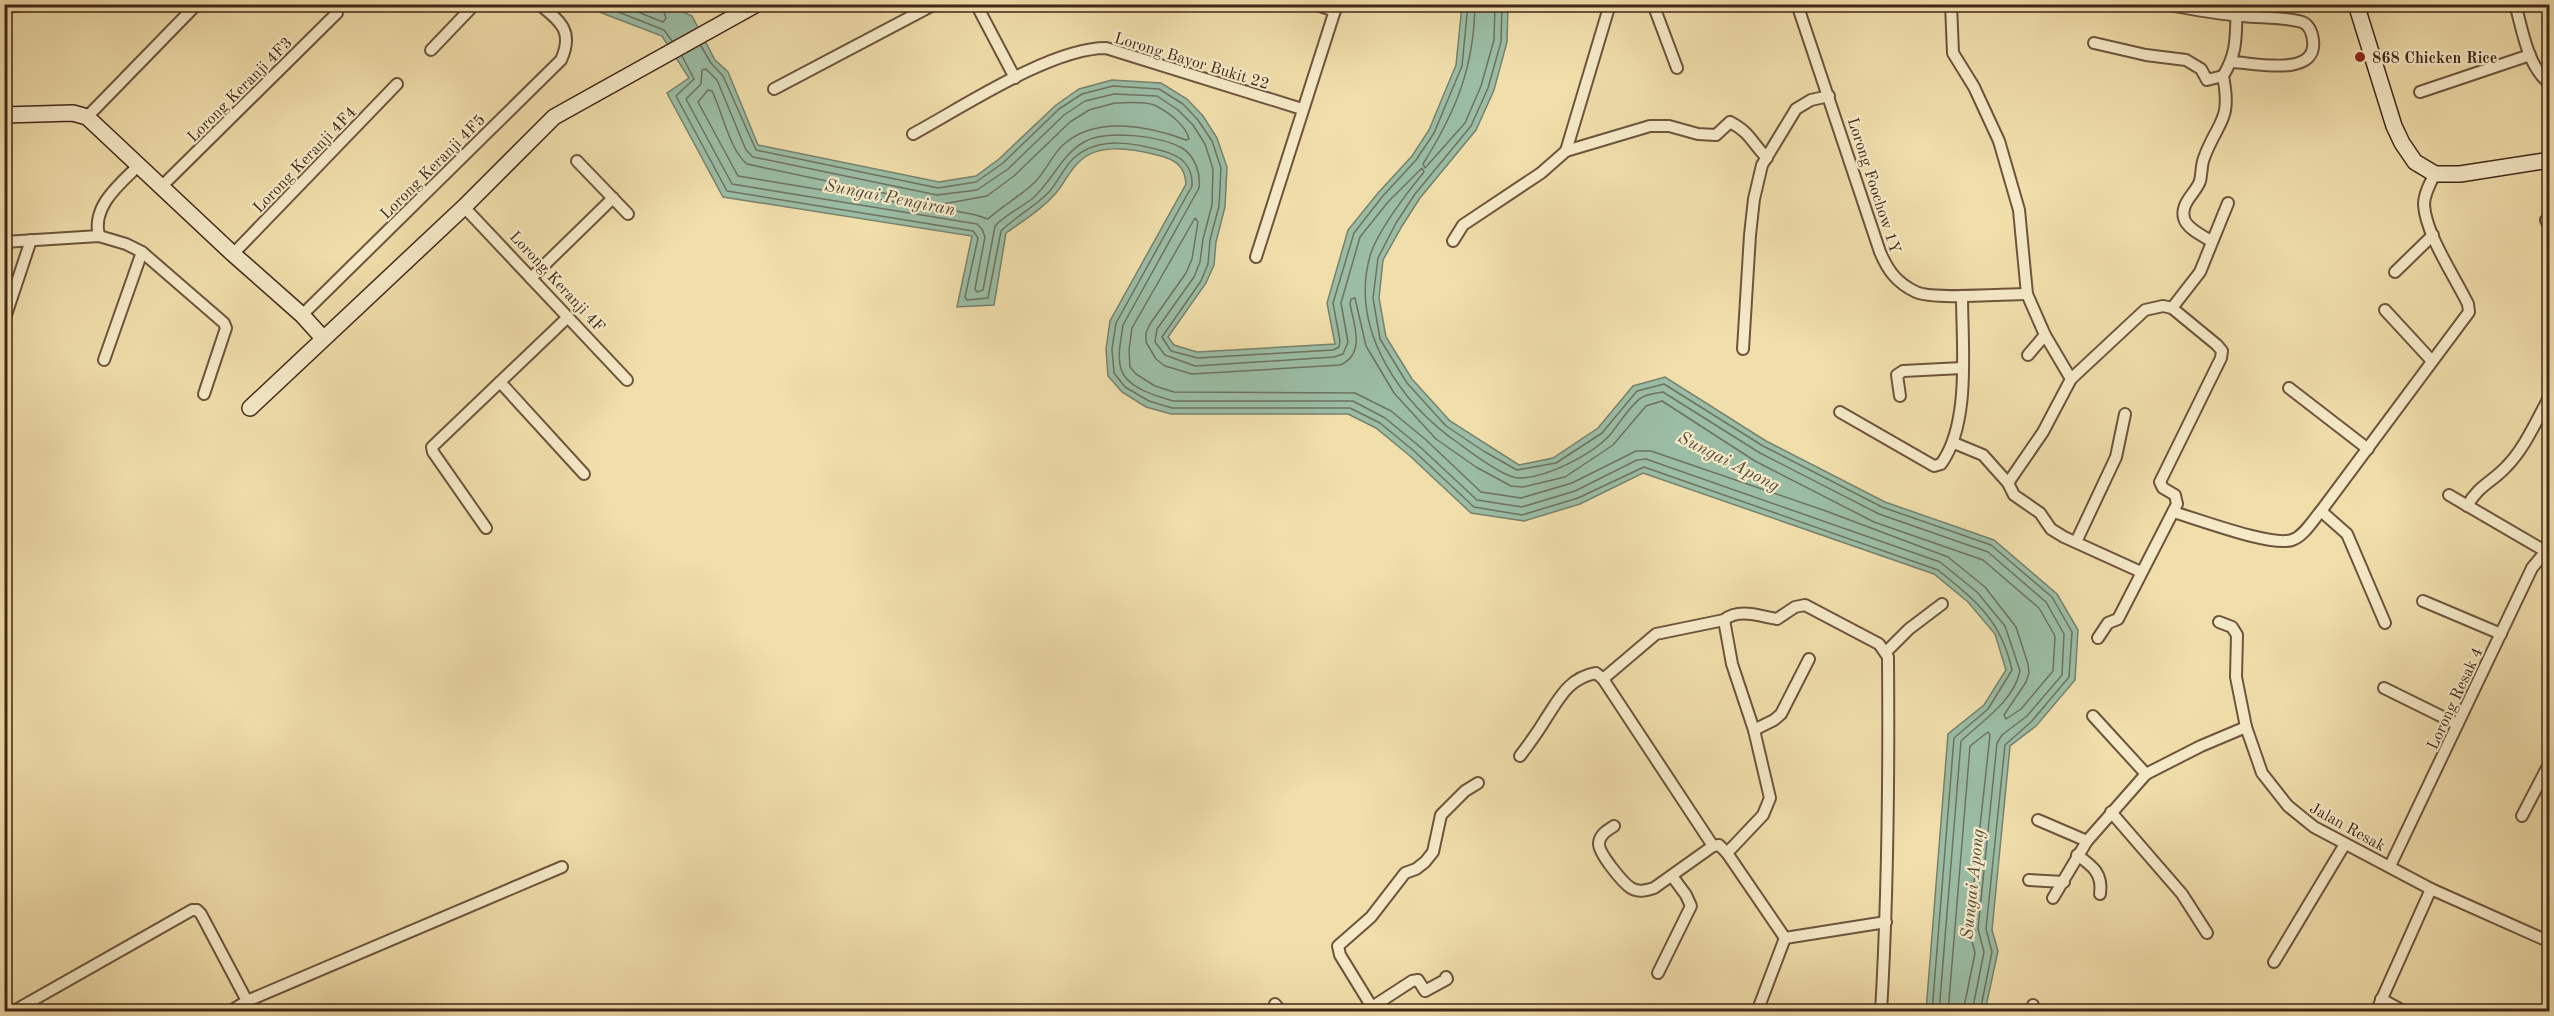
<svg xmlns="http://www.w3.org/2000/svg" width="2554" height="1016" font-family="'Old Standard TT',serif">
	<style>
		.water { fill: #9bbda5; stroke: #77816d; stroke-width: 1.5 }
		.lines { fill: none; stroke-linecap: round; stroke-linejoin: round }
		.shore { stroke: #6e725e; stroke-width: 1.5 }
		.street-casing { stroke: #6e543d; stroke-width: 14 }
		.secondary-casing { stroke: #422618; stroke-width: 18 }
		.street { stroke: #f5eac8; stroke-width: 10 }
		.secondary { stroke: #f5eac8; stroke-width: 15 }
		.poi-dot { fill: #8f2418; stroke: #f5eac8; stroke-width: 2 }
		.labels { text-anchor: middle; stroke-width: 4.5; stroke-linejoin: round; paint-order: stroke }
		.poi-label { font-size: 16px; font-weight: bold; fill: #422618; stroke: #f5eac8; text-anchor: start }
		.street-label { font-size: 16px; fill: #422618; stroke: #f5eac8 }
		.water-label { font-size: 18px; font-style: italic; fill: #584c3b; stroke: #f5eac8 }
	</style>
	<rect width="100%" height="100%" fill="#f0deab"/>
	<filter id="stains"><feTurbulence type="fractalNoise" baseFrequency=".00333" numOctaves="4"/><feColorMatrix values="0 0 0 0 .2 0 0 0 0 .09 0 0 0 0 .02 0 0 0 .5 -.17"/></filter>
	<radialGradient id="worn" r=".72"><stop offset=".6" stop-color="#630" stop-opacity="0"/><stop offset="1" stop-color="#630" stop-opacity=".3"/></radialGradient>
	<path class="water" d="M581,5h88l23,11 23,44 13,12 30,73 181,37 37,-6 23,-17 57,-54 23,-16 33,-9 49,3 26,16 16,17 14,22 10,29 -2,40 -9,35 -2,23 -8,18 -38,54 6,8 23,7 138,-8 -8,-41 21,-73 30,-37 34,-37 17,-26 27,-65 6,-60h46l-1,37 -13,48 -18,40 -56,68 -18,28 -19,34 -4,38 7,39 26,42 38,42 69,44 34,-7 45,-30 35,-42 32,-9 101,64 119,61 109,38 63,54 21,36 -3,50 -39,46 -26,20 -18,184 6,21 -13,60h-59l22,-277 36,-29 22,-35 -11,-36 -27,-32 -34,-28 -291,-101 -63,31 -56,17 -53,-8 -61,-57 -34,-28 -28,-14h-177l-25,-7 -24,-15 -14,-16 -2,-27 4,-28 76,-137c-1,-19 -12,-25 -29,-29 -24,-6 -60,-13 -79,8 -9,8 -14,21 -22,30 -14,16 -33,28 -50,40l-12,72 -37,2 15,-71 -249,-39 -56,-104 22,-15 -27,-42z"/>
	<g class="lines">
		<g class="shore">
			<polyline points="598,4 664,30 672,41"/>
			<polyline points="618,4 663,22 666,18 661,4"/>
			<path d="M1475,4c-1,64 -19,107 -52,160l2,4 40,-45 16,-37 13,-46 1,-36"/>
			<polyline points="1502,4 1501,42 1488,88 1471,126 1415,194 1396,223 1378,258 1373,298 1380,339 1407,383 1446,426 1485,452 1517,470 1556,463 1602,433 1637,391 1664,384 1763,446 1882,507 1991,545 2052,597 2072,632 2069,677 2032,721 2005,745 1986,929 1992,952 1980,1012"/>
			<polyline points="701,46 711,63 723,76 756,150 938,188 976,182 1003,163 1059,109 1082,94 1113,86 1159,89 1183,104 1198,120 1212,141 1221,168 1219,206 1210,240 1208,264 1201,281 1162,337 1171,351 1198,358 1333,350 1339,347 1340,341 1333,303 1354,233 1382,197 1416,160 1434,133 1462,66 1468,4"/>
			<path d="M682,56l12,23 -18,17 51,95 246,40 5,7 -13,59 2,3 21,-2 13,-67c14,-14 32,-23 47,-38 10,-10 16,-27 27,-36 25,-21 60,-14 88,-6 19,5 30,15 29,35l-76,137 -4,26 2,24 11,14 24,14 23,7h178l30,15 34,28 60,56 48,8 56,-17 66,-31 294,103c38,31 63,50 74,100l-24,39 -34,29 -22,274"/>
			<path d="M708,90l4,1c10,20 18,60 35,73l155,33 2,4 -3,2 -163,-27 -40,-74z"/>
			<path d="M1115,103c12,0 28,-2 39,2 13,6 32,20 35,34l-3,1c-37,-14 -91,-25 -123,5 -11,10 -17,26 -28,37 -14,14 -32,23 -47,37l-12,-4 -35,-7 2,-4 44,-8 27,-20 56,-54 19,-12z"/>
			<path d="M1195,218l3,4 -6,37 -6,14 -36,51 -4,9v9l10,17 9,7 27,8 148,-9c26,-11 14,-40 10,-61l1,-5 4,-1 11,48 28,47 42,46 40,28 35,19 12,1 42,-10 48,-32 33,-39 16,-5 93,60 119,61 109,38 56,48 16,28 -2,35 -32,38 -15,10 -2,-4 22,-33 3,-9 -1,-9 -12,-37 -31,-40 -37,-30 -122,-46 -175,-60h-15l-64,32 -51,15 -40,-6 -56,-53 -34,-28 -36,-18 -181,-1 -19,-6 -19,-12 -6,-7 -1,-17 3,-22z"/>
			<path d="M1939,1012l22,-271c20,-19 53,-40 59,-70l-15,-45 -28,-34 -37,-30 -294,-103 -9,1 -62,31 -53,16 -45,-7 -58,-54 -34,-28 -32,-17h-180c-16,-5 -47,-13 -52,-32 -4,-13 0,-30 2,-44l76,-137c2,-14 -4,-32 -17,-40 -22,-12 -76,-19 -98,-6 -23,13 -32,40 -52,57 -12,9 -27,16 -37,27l-12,64 -6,2 -2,-3 10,-52 -3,-8 -5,-5 -245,-40 -46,-85 15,-15 1,-14 4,-1 11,11 29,70 7,7 184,38 40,-5 31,-21 56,-54 21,-14 29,-7 43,2 21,14 15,15 12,19 8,25 -1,36 -9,34 -3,23 -6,15 -37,52 -2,13 10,13 30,11 139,-9 9,-3 5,-12 -7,-39 19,-66 28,-35 34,-34 2,4c-16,19 -47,60 -54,84 -21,75 32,149 91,189 12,9 45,34 59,33 26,0 71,-23 89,-42 9,-10 21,-31 32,-38 5,-4 16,-5 22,-6l97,61 119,61 109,38 58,50 18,32 -2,41 -35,41 -25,19 -5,8 -19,186 6,23 -12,60"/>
			<polyline points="1948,1012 1970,746 1988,732 1990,735 1969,928 1975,953 1963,1012"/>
		</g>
		<g class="street-casing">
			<g id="street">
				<polyline points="976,4 1015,78"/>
				<polyline points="1314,4 1335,11"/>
				<polyline points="1653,4 1677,68"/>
				<path d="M1797,4l83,248c8,19 17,31 36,40 17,8 88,2 111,2"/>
				<polyline points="1951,4 1953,53 1974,87 1999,141 2019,210 2027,294 2045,335 2071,379 2043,432 2008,483"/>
				<path d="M2164,4c26,5 52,10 78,12 17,2 44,1 60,6 8,3 10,11 11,18 5,38 -59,23 -80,22"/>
				<path d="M2515,4c8,27 12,62 35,80"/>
				<polyline points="4,7 35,4"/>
				<polyline points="2094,43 2146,55 2186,60 2201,69 2207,80 2223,76"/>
				<polyline points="431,50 475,4"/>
				<polyline points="774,89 935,4"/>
				<polyline points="2420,92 2530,55"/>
				<polyline points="87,117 197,4"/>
				<path d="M913,134c50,-27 138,-86 193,-86l196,61"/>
				<polyline points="1566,151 1610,4"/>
				<polyline points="577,161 628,214"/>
				<polyline points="162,186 337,13"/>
				<polyline points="464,207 627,380"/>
				<polyline points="2546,220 2550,228"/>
				<path d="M99,236c-8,-30 22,-53 40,-71"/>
				<path d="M1453,241l10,-16 78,-52 25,-22 84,-25h19l29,8 18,1 14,-13c21,11 21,20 37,36"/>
				<path d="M2211,241c-8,-5 -25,-13 -27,-23 -4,-15 12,-25 16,-37 2,-8 1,-15 4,-23 14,-38 28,-36 19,-82 16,-26 12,-42 14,-72"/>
				<polyline points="4,242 99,236 126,244 142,252 224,323 226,328 204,394"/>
				<polyline points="233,254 397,84"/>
				<polyline points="1256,257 1337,4"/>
				<polyline points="2395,272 2433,235"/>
				<polyline points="531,278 613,198"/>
				<polyline points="2385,310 2432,361"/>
				<path d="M302,315l259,-255c13,-29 0,-38 -22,-56"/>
				<polyline points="4,321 31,240"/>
				<polyline points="1743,349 1750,235 1754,199 1762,165 1796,109 1811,100 1829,96"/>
				<polyline points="2028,355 2045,335"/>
				<polyline points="104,360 142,252"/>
				<polyline points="2071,379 2145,310 2163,306 2172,308 2200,272 2228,203"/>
				<polyline points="500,382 584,474"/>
				<polyline points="2289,388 2368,449"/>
				<polyline points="1900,396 1897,375 1903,371 1962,368"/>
				<path d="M1840,412l94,54 7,-2c30,-41 21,-119 21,-168"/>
				<polyline points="1954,443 1983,455 2008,483 2014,495 2040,513 2051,529 2064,537 2141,572"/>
				<polyline points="2449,495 2545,551"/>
				<path d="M2467,506c12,-21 24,-23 39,-39 19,-19 31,-48 44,-71"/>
				<polyline points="2321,511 2347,534 2385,623"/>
				<path d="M2173,512c25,7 98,35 119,28 12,-4 21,-20 29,-29l148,-199 -1,-8c-13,-27 -42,-69 -44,-99 0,-11 6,-22 11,-31"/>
				<polyline points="486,528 433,452 432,447 568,317"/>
				<polyline points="2076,542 2116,457 2125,414"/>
				<polyline points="2423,601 2501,634"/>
				<polyline points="1724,620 1732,664 1754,730 1770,798 1763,815 1727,853"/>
				<polyline points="2219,622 2232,627 2237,635 2236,677 2246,727 2262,773 2288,806 2314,827 2431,889 2550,942"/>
				<polyline points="2098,638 2108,623 2118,619 2177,504 2175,495 2163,488 2160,482 2221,358 2222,351 2217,345 2172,308"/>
				<polyline points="1886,652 1909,629 1942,604"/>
				<path d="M1603,679l53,-45 68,-14c15,-12 35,-4 53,-1l18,-12 10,-2 74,39 9,13c1,118 0,236 -7,355"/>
				<polyline points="2384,688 2457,724"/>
				<polyline points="2093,716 2146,774"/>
				<polyline points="1754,730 1774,720 1781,714 1809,659"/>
				<path d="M1520,756c9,-12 18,-24 25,-36 14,-21 23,-42 51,-47l7,6 110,167"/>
				<polyline points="2111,812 2182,894 2207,933"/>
				<polyline points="2522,816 2550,762"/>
				<polyline points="2038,820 2087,841"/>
				<path d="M1614,826c-6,4 -14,8 -15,17 -1,10 24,40 32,45 8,5 16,2 23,0l59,-42 6,-1 8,8 58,85"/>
				<path d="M2077,855c16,11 26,19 23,39"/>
				<polyline points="2390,866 2532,568 2550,546"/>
				<polyline points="2029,880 2064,882"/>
				<polyline points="2053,898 2087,841 2146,774 2201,746 2246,727"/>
				<polyline points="1785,938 1886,922"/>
				<polyline points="2274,962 2345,844"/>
				<polyline points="1658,973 1691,906 1686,895 1672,876"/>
				<polyline points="2381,999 2405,1012"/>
				<polyline points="1275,1004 1282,1012"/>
				<polyline points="2033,1005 2033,1012"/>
				<polyline points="1372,1007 1412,981 1418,980 1425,991 1447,979 1446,977"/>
				<polyline points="12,1012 192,910 197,910 201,914 247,1001"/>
				<polyline points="229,1012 247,1001 562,867"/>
				<polyline points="1375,1012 1340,955 1338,946 1371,917 1405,873 1416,869 1425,862 1433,852 1441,815 1465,791 1478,783"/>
				<polyline points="1757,1012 1785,938"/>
				<polyline points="2376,1012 2431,889"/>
			</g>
		</g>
		<g class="secondary-casing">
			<g id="secondary">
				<polyline points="2356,4 2394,126 2402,143 2415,162 2435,174 2460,174 2550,160"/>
				<polyline points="4,115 73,113 87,117 233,254 302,315 322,337"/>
				<polyline points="250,408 464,207 554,117 757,4"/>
			</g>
		</g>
		<use href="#street" class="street"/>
		<use href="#secondary" class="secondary"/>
	</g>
	<circle class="poi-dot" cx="2360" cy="57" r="6"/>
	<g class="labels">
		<g class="poi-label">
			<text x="2372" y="63">868 Chicken Rice</text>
		</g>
		<g class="street-label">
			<text transform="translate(1192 60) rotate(17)" y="6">Lorong Bayor Bukit 22</text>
			<text transform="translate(239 89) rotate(-45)" y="6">Lorong Keranji 4F3</text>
			<text transform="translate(304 159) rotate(-46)" y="6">Lorong Keranji 4F4</text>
			<text transform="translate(432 166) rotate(-45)" y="6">Lorong Keranji 4F5</text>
			<text transform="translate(1875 185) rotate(72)" y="6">Lorong Foochow 1Y</text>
			<text transform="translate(558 281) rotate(47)" y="6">Lorong Keranji 4F</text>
			<text transform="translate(2454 698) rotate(-65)" y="6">Lorong Resak 4</text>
			<text transform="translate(2348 826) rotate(29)" y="6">Jalan Resak</text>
		</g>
		<g class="water-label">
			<text transform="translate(890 197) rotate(11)" y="6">Sungai Pengiran</text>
			<text transform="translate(1729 461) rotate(27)" y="6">Sungai Apong</text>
			<text transform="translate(1972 884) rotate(-84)" y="6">Sungai Apong</text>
		</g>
	</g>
	<rect width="2554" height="1016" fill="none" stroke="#f0deab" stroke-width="24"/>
	<rect x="6" y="6" width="2542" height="1004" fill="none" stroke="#422618" stroke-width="3"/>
	<rect x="12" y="12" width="2530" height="992" fill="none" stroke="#422618" stroke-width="1.5"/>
	<rect width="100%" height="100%" filter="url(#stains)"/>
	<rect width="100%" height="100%" fill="url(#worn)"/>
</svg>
